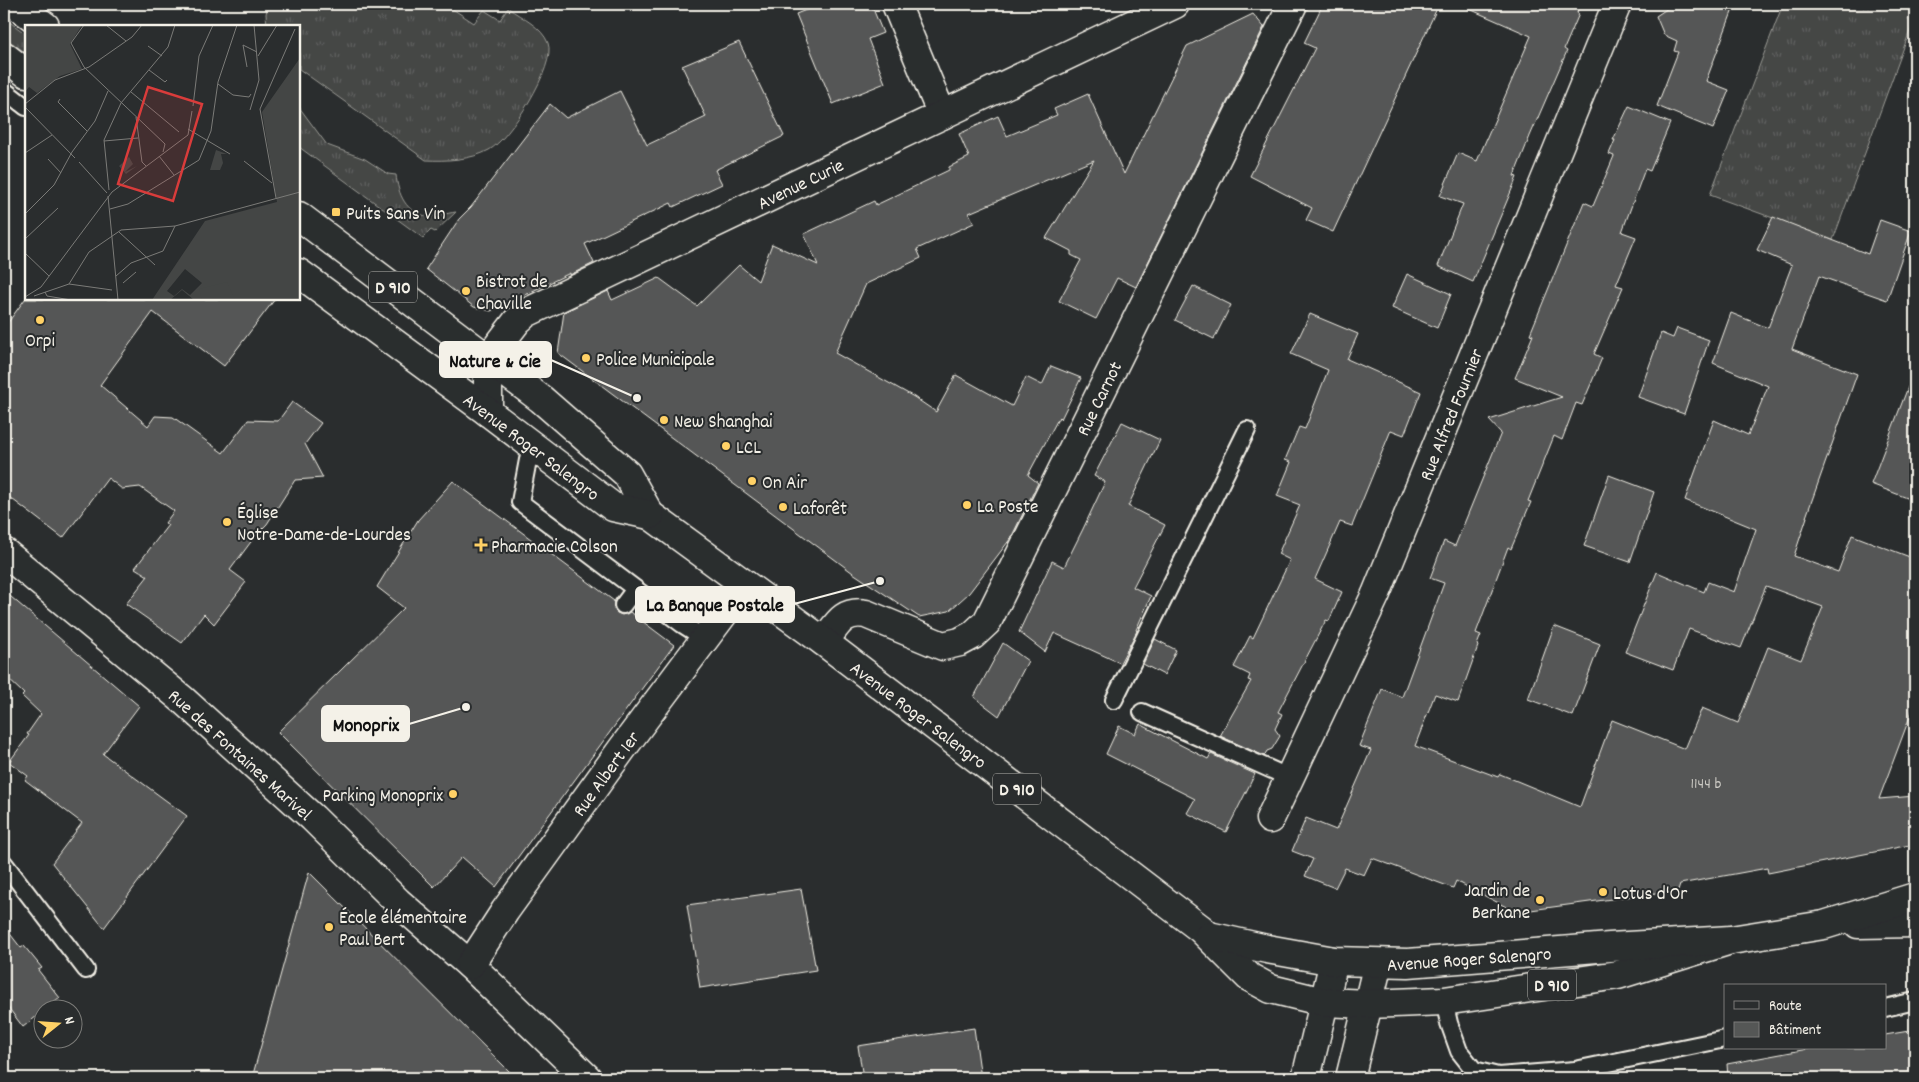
<svg xmlns="http://www.w3.org/2000/svg" width="1919" height="1082" font-family="Dekko,sans-serif">
	<style>
		.grass { fill: url(#grass-tufts); stroke: #9c9c96 }
		.building { fill: #555756; stroke: #f4f1e8 }
		.lines { fill: none; stroke-linecap: round; stroke-linejoin: round }
		.lane-casing { stroke: #f4f1e8; stroke-width: 20 }
		.street-casing { stroke: #f4f1e8; stroke-width: 31 }
		.primary-casing { stroke: #f4f1e8; stroke-width: 31 }
		.lane { stroke: #2a2d2e; stroke-width: 16 }
		.street { stroke: #2a2d2e; stroke-width: 28 }
		.primary { stroke: #2a2d2e; stroke-width: 28 }
		.poi-dot { fill: #ffd166; stroke: #2a2d2e; stroke-width: 2 }
		.labels { text-anchor: middle; stroke-width: 4; stroke-linejoin: round; paint-order: stroke }
		.number-label { font-size: 16px; fill: #cccac4 }
		.shield { fill: #2a2d2e; stroke: #b7b6b0; stroke-width: 1 }
		.shield-label { font-size: 18px; font-weight: bold; fill: #f4f1e8 }
		.street-label { font-size: 19px; fill: #f4f1e8; stroke: #2a2d2e }
		.poi-label { font-size: 19px; fill: #f4f1e8; stroke: #2a2d2e; text-anchor: start }
		.inset-road { fill: none; stroke: #7b7b78; stroke-width: 1 }
		.view { fill: #d93c3b; fill-opacity: 0.15; stroke: #d93c3b; stroke-width: 2.5 }
		.inset-edge { fill: none; stroke: #f4f1e8; stroke-width: 2.5 }
		.leader { fill: none; stroke: #f4f1e8; stroke-width: 2 }
		.callout-dot { fill: #f4f1e8; stroke: #2a2d2e; stroke-width: 2 }
		.callout { fill: #f4f1e8; stroke: #f4f1e8; stroke-width: 2 }
		.callout-label { font-size: 20px; text-anchor: middle; font-weight: bold; fill: #111 }
	</style>
	<defs>
		<pattern id="grass-tufts" width="24" height="20" patternUnits="userSpaceOnUse" patternTransform="scale(1.25)"><rect width="24" height="20" fill="#444645"/><path d="M3 7l-1-3M5 7V3M7 7l1-3M15 17l-1-3M17 17v-4M19 17l1-3" fill="none" stroke="#606160"/></pattern>
	</defs>
	<rect width="100%" height="100%" fill="#2a2d2e"/>
	<filter id="ink" filterUnits="userSpaceOnUse"><feTurbulence type="fractalNoise" baseFrequency=".02" numOctaves="2"/><feDisplacementMap in="SourceGraphic" scale="10" xChannelSelector="R" yChannelSelector="G"/><feConvolveMatrix kernelMatrix="1 2 1 2 8 2 1 2 1" color-interpolation-filters="sRGB"/></filter>
	<g filter="url(#ink)">
		<g class="grass">
			<path d="M268,4h177l29,19 10,-13 16,10 8,-12c14,10 34,19 40,35 9,22 -39,97 -59,107 -18,10 -43,11 -63,10l-127,-91v-43h-32l-1,-12z"/>
			<polygon points="1783,4 1915,4 1915,17 1833,240 1710,195"/>
			<polygon points="4,18 26,34 26,53 4,37"/>
			<path d="M299,107l28,38 38,14 23,15 8,1c2,19 10,39 32,41 8,1 19,-3 28,-4l-21,20 -4,-2 -8,8 -124,-91z"/>
		</g>
		<g class="building">
			<polygon points="821,4 871,4 883,33 868,39 885,83 833,104 796,14"/>
			<polygon points="1323,4 1439,4 1333,232 1306,220 1312,208 1250,176 1315,48 1304,43"/>
			<polygon points="1458,4 1580,4 1577,13 1579,14 1564,49 1567,51 1530,136 1514,176 1517,177 1473,282 1438,266 1463,204 1440,196 1458,153 1477,161 1531,36"/>
			<polygon points="1674,4 1735,4 1706,81 1729,90 1713,129 1657,106 1678,52 1674,51 1677,41 1664,35 1656,16"/>
			<polygon points="1253,14 1264,27 1136,287 1117,278 1096,319 1059,301 1081,260 1071,255 1071,251 1046,238 1094,160 969,213 974,223 917,249 921,258 866,284 835,353 914,397 936,412 956,375 1012,406 1026,377 1042,385 1051,366 1081,378 1061,419 1059,417 1028,475 1038,483 1011,538 969,593 949,611 919,617 853,573 558,353 564,312 608,291 612,300 659,278 697,306 739,265 758,281 772,244 818,265 804,234 874,201 876,205 949,170 949,167 969,157 959,134 998,116 1007,136 1057,115 1054,109 1088,94 1124,174 1187,46"/>
			<polygon points="739,42 784,136 715,170 722,184 673,207 671,203 585,244 594,263 570,275 570,273 491,311 474,307 426,269 459,219 471,207 550,104 566,118 620,91 647,145 706,117 682,66"/>
			<polygon points="1629,106 1670,123 1650,171 1645,169 1622,232 1636,237 1616,285 1623,287 1594,354 1602,358 1582,405 1576,403 1562,440 1554,436 1528,501 1531,502 1511,549 1508,547 1476,633 1481,635 1477,645 1478,646 1458,702 1435,694 1415,746 1498,777 1500,774 1580,807 1612,720 1685,749 1702,708 1738,723 1768,647 1801,660 1823,607 1766,586 1741,648 1689,629 1673,670 1625,652 1657,572 1704,592 1708,582 1734,592 1756,529 1685,500 1714,420 1748,435 1768,386 1713,363 1731,313 1768,328 1792,265 1757,250 1773,217 1868,254 1880,220 1911,231 1887,300 1819,276 1792,349 1857,374 1806,517 1807,517 1794,556 1838,572 1852,535 1915,559 1915,703 1879,799 1915,796 1915,844 1768,873 1767,868 1680,884 1678,890 1516,912 1456,881 1453,888 1372,858 1364,875 1345,868 1335,888 1305,876 1313,859 1292,851 1306,818 1336,830 1371,750 1359,746 1382,689 1402,697 1444,583 1430,578 1444,541 1455,546 1501,433 1489,420 1562,397 1515,378 1533,335 1530,334 1584,202 1593,206 1614,156 1609,154 1615,140 1613,140"/>
			<polygon points="1407,274 1451,294 1437,328 1392,308"/>
			<polygon points="1193,286 1231,305 1214,339 1175,320"/>
			<polygon points="25,299 275,299 224,366 153,312 100,385 148,426 155,416 173,417 223,453 248,420 278,421 292,402 321,423 305,444 323,478 295,480 267,524 256,535 230,570 246,582 214,624 204,614 182,643 126,604 148,576 135,568 168,525 165,523 174,511 140,487 122,489 108,478 63,538 4,493 4,328"/>
			<polygon points="1310,314 1358,334 1347,359 1421,392 1404,435 1391,430 1352,526 1340,522 1315,579 1342,592 1329,621 1326,620 1278,712 1282,714 1275,729 1280,736 1272,749 1267,751 1264,756 1220,736 1251,681 1248,680 1250,675 1234,667 1250,636 1253,638 1290,560 1278,554 1300,505 1277,496 1291,462 1285,460 1299,427 1305,429 1328,370 1291,354"/>
			<polygon points="1677,328 1709,340 1684,414 1638,397 1661,333 1673,338"/>
			<polygon points="1913,374 1915,375 1915,501 1871,484"/>
			<polygon points="1122,422 1160,440 1128,506 1165,525 1133,587 1151,596 1136,630 1137,631 1120,663 1054,633 1045,652 1019,632 1052,561 1064,567 1083,529 1105,482 1094,476"/>
			<polygon points="1609,475 1654,492 1630,562 1584,546"/>
			<polygon points="453,481 614,601 614,608 617,613 622,615 630,612 674,645 496,887 462,857 434,887 278,732 404,608 377,587 418,520"/>
			<polygon points="4,591 139,706 103,754 187,816 104,928 52,863 82,823 25,780 28,776 9,762 29,735 27,734 41,714 22,696 24,694 4,675"/>
			<polygon points="1554,626 1600,644 1573,716 1528,699"/>
			<polygon points="1155,639 1176,650 1164,675 1143,664"/>
			<polygon points="1003,643 1028,661 999,716 974,697"/>
			<polygon points="1140,724 1208,759 1211,754 1255,774 1226,832 1187,813 1195,799 1106,754 1119,726 1135,734"/>
			<polygon points="309,872 516,1078 252,1078"/>
			<polygon points="801,889 816,970 700,988 687,905"/>
			<polygon points="4,926 21,948 24,946 42,968 38,970 60,998 23,1027 4,1002"/>
			<polygon points="974,1028 981,1078 863,1078 858,1046"/>
			<polygon points="1915,1030 1915,1078 1728,1078 1727,1064 1813,1048 1885,1048 1885,1035"/>
		</g>
		<g class="lines">
			<g class="lane-casing">
				<g id="lane">
					<polyline points="4,90 26,107"/>
					<polyline points="531,444 520,502 682,624 704,638"/>
					<polyline points="623,605 635,589"/>
					<polyline points="1114,700 1247,430"/>
					<polyline points="1142,712 1290,778"/>
					<polyline points="4,863 86,970"/>
					<polyline points="1444,1001 1449,1023 1459,1051 1474,1070 1498,1076 1575,1070 1725,1039"/>
					<polyline points="1885,1008 1915,1001"/>
				</g>
			</g>
			<g class="street-casing">
				<g id="street">
					<polyline points="896,4 942,115"/>
					<polyline points="488,412 488,359 517,321 526,313 1175,4"/>
					<polyline points="4,552 183,700 313,818 398,902 470,965 587,1078"/>
					<path d="M824,642c13,-17 18,-32 42,-28l77,32 17,-4 13,-7 14,-13 306,-618"/>
					<polyline points="1270,819 1376,594 1617,4"/>
					<polyline points="470,965 505,911 622,749 745,585"/>
					<polyline points="1306,1078 1334,961"/>
					<polyline points="1350,1078 1378,963"/>
				</g>
			</g>
			<g class="primary-casing">
				<g id="primary">
					<polyline points="15,4 45,26"/>
					<polyline points="4,56 26,73"/>
					<polyline points="299,216 541,399 627,474 650,515 824,642 1201,929 1249,977 1271,989 1324,1002 1368,1004 1444,1001 1618,975 1731,940"/>
					<polyline points="299,273 488,412 613,507 650,515"/>
					<polyline points="1858,924 1915,923"/>
					<polyline points="1209,936 1267,949 1334,961 1408,963 1610,947 1731,940 1824,925 1915,897"/>
				</g>
			</g>
			<use href="#lane" class="lane"/>
			<use href="#street" class="street"/>
			<use href="#primary" class="primary"/>
		</g>
	</g>
	<g class="poi-dot">
		<rect x="331" y="207" width="10" height="10" rx="2.5"/>
		<circle cx="466" cy="291" r="5"/>
		<circle cx="40" cy="320" r="5"/>
		<circle cx="586" cy="358" r="5"/>
		<circle cx="664" cy="420" r="5"/>
		<circle cx="726" cy="446" r="5"/>
		<circle cx="752" cy="481" r="5"/>
		<circle cx="967" cy="505" r="5"/>
		<circle cx="783" cy="507" r="5"/>
		<circle cx="227" cy="522" r="5"/>
		<path d="M478.5 537.5h5v5h5v5h-5v5h-5v-5h-5v-5h5z"/>
		<circle cx="453" cy="794" r="5"/>
		<circle cx="1603" cy="892" r="5"/>
		<circle cx="1540" cy="900" r="5"/>
		<circle cx="329" cy="927" r="5"/>
	</g>
	<g class="labels">
		<g class="number-label">
			<text x="1706" y="788">1144 b</text>
		</g>
		<g class="shield">
			<rect x="369" y="271.5" width="48" height="31" rx="4"/>
			<rect x="993" y="773.5" width="48" height="31" rx="4"/>
			<rect x="1528" y="969.5" width="48" height="31" rx="4"/>
		</g>
		<g class="shield-label">
			<text x="393" y="293">D 910</text>
			<text x="1017" y="795">D 910</text>
			<text x="1552" y="991">D 910</text>
		</g>
		<g class="street-label">
			<text transform="translate(800 183) rotate(-26)" y="7">Avenue Curie</text>
			<text transform="translate(1098 398) rotate(-64)" y="7">Rue Carnot</text>
			<text transform="translate(1450 414) rotate(-68)" y="7">Rue Alfred Fournier</text>
			<text transform="translate(532 446) rotate(37)" y="7">Avenue Roger Salengro</text>
			<text transform="translate(919 714) rotate(37)" y="7">Avenue Roger Salengro</text>
			<text transform="translate(241 754) rotate(42)" y="7">Rue des Fontaines Marivel</text>
			<text transform="translate(605 773) rotate(-54)" y="7">Rue Albert 1er</text>
			<text transform="translate(1469 958) rotate(-4)" y="7">Avenue Roger Salengro</text>
		</g>
		<g class="poi-label">
			<text x="346" y="219">Puits Sans Vin</text>
			<text x="476" y="287">Bistrot de<tspan x="476" dy="22">Chaville</tspan></text>
			<text x="40" y="346" text-anchor="middle">Orpi</text>
			<text x="596" y="365">Police Municipale</text>
			<text x="674" y="427">New Shanghai</text>
			<text x="736" y="453">LCL</text>
			<text x="762" y="488">On Air</text>
			<text x="977" y="512">La Poste</text>
			<text x="793" y="514">Laforêt</text>
			<text x="237" y="518">Église<tspan x="237" dy="22">Notre-Dame-de-Lourdes</tspan></text>
			<text x="491" y="552">Pharmacie Colson</text>
			<text x="443" y="801" text-anchor="end">Parking Monoprix</text>
			<text x="1530" y="896" text-anchor="end">Jardin de<tspan x="1530" dy="22">Berkane</tspan></text>
			<text x="1613" y="899">Lotus d'Or</text>
			<text x="339" y="923">École élémentaire<tspan x="339" dy="22">Paul Bert</tspan></text>
		</g>
	</g>
	<g transform="translate(25 25)">
		<rect width="275" height="275" fill="#2a2d2e"/>
		<path d="M104,132l4,7 -8,8 12,-6 -11,8 -7,-8z" fill="#444645"/>
		<path d="M0,0h57l-12,19 12,25 -22,7 -23,17 -8,-6 -4,5zM275,33v242h-106l-12,-10 -12,10h-18l53,-79 72,-19 -15,-90zM160,244l17,14 -12,12 -8,-6 -8,7 -7,-5zM191,125l11,4h-6l2,9 -3,7h-10z" fill="#444645" fill-rule="evenodd"/>
		<path d="M202,257l8,18h-33l-3,-11z" fill="#444645"/>
		<path class="inset-road" d="M59,0l-13,18 13,24 81,77 -2,8M81,0l20,16M123,21l14,10M233,31l19,-31M222,42l-4,-22 14,7M124,45l16,12 2,-2M193,59l15,11 16,2 2,-3M106,67l48,40M35,74l-2,3 29,29M0,79l30,-24 34,-13 43,-30 10,-12M168,81l6,-50 14,-31M0,82l50,51M225,85l9,-30 -5,-55M111,92l6,45 4,4M163,104l42,25M79,116l34,-3M0,128l27,-18M134,131l15,19M23,134l13,14M219,136l28,22M54,137l28,31M84,165l-5,-50 17,-37 47,-56 7,-22M83,171l10,104M251,173l-16,-89 35,-80M85,184l18,-5 71,-44 12,-29 7,-49 19,-57M0,189l29,-29 18,-33 23,-31 13,-30M94,207l36,33M0,214l33,-31M0,228l24,23M91,251l15,-13 32,-12 12,-25M98,258l13,-11M44,259l43,6M20,267l2,4 24,4M9,271l35,-12 20,-32 32,-22 54,-4 125,-34M0,272l16,-10 71,-95 76,-57 4,-24"/>
		<path class="view" d="M123,62l54,17 -29,97 -55,-17z"/>
		<rect width="275" height="275" class="inset-edge"/>
	</g>
	<path class="leader" d="M637 398L551 360M880 581L794 604M466 707L409 724"/>
	<g class="callout-dot">
		<circle cx="637" cy="398" r="5"/>
		<circle cx="880" cy="581" r="5"/>
		<circle cx="466" cy="707" r="5"/>
	</g>
	<g class="callout">
		<rect x="440" y="342" width="111" height="35" rx="5"/>
		<rect x="636" y="587" width="158" height="35" rx="5"/>
		<rect x="322" y="706" width="87" height="35" rx="5"/>
	</g>
	<g class="callout-label">
		<text x="495" y="367">Nature &amp; Cie</text>
		<text x="715" y="611">La Banque Postale</text>
		<text x="366" y="731">Monoprix</text>
	</g>
	<rect width="1919" height="1082" fill="none" stroke="#2a2d2e" stroke-width="20"/>
	<rect x="10" y="10" width="1899" height="1062" fill="none" stroke="#f4f1e8" stroke-width="2" filter="url(#ink)"/>
	<rect x="1724" y="984" width="162" height="65" fill="#2a2d2e" stroke="#7b7b78"/>
	<rect x="1734" y="1001" width="25" height="8" fill="#2a2d2e" stroke="#7b7b78"/>
	<text x="1769" y="1010" font-size="15" fill="#f4f1e8">Route</text>
	<rect x="1734" y="1022" width="25" height="15" fill="#555756" stroke="#7b7b78"/>
	<text x="1769" y="1034" font-size="15" fill="#f4f1e8">Bâtiment</text>
	<g transform="translate(58 1024) rotate(73)"><circle r="24" fill="#2a2d2e" stroke="#7b7b78"/>
	<path d="M0-4L9 19L0 12L-9 19Z" fill="#ffd166"/>
	<text y="-8" font-size="14" font-weight="bold" text-anchor="middle" fill="#f4f1e8">N</text>
	</g>
</svg>
